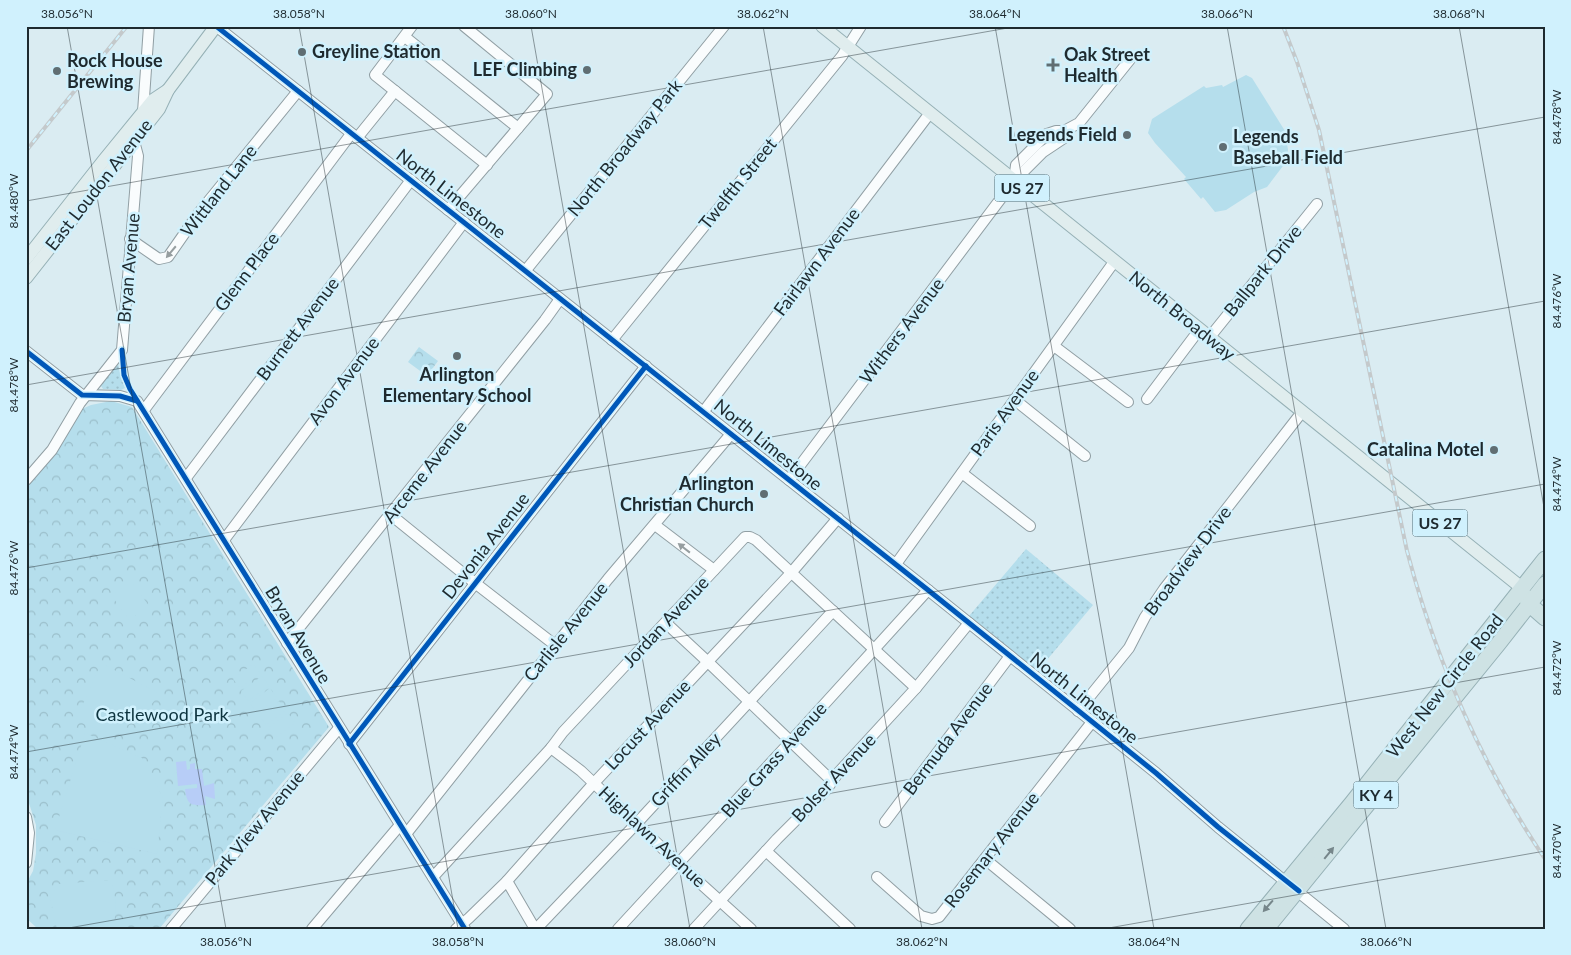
<svg xmlns="http://www.w3.org/2000/svg" width="1571" height="955" font-family="Lato,sans-serif">
	<style>
		.grass { fill: url(#grass-dots) }
		.forest { fill: url(#forest-crowns) }
		.garden { fill: #b5deec }
		.water { fill: #b7cdf7 }
		.lines { fill: none; stroke-linecap: round; stroke-linejoin: round }
		.minor-casing { stroke: #919fa4; stroke-width: 12 }
		.major-casing { stroke: #96b1b6; stroke-width: 14 }
		.highway-casing { stroke: #96b1b6; stroke-width: 17 }
		.minor { stroke: #f9fcfd; stroke-width: 10 }
		.major { stroke: #e0edee; stroke-width: 12 }
		.highway { stroke: #cee2e4; stroke-width: 15 }
		.rail-casing { stroke: #c4c9cb; stroke-width: 4 }
		.rail { stroke: #d0f1fd; stroke-width: 2; stroke-dasharray: 5.5; stroke-linecap: butt }
		.cycleway-casing { stroke: #d0f1fd; stroke-width: 8 }
		.cycleway { stroke: #0057b8; stroke-width: 5 }
		.oneway { fill: #969ea0 }
		.oneway2 { fill: #76868a }
		.ticks { fill: none; stroke: #1e2a2f; stroke-width: 1; stroke-opacity: 0.45 }
		.poi-dot { fill: #606e73; stroke: #d0f1fd; stroke-width: 2 }
		.labels { text-anchor: middle; stroke-width: 5; stroke-linejoin: round; paint-order: stroke }
		.shield { fill: #d0f1fd; stroke: #53666d; stroke-width: 1 }
		.shield-label { font-size: 16px; font-weight: bold; fill: #1e2a2f }
		.poi-label { font-size: 18px; font-weight: bold; fill: #1e2a2f; stroke: #d0f1fd; text-anchor: start }
		.street-label { font-size: 18px; fill: #1e2a2f; stroke: #d0f1fd }
		.park-label { font-size: 18px; fill: #0d333e; stroke: #d0f1fd }
		.neatline { fill: none; stroke: #1e2a2f; stroke-width: 2 }
		.ticks-label { font-size: 12px; text-anchor: middle; fill: #1e2a2f }
	</style>
	<defs>
		<pattern id="grass-dots" width="8" height="8" patternUnits="userSpaceOnUse" patternTransform="scale(1.25)"><rect width="8" height="8" fill="#b5deec"/><path d="M2 2h.1M6 6h.1" fill="none" stroke="#9bbfcb" stroke-width="1.8" stroke-linecap="round"/></pattern>
		<pattern id="forest-crowns" width="20" height="18" patternUnits="userSpaceOnUse" patternTransform="scale(1.25)"><rect width="20" height="18" fill="#b5deec"/><path d="M2 6a3 3 0 1 1 6 0M12 15a3 3 0 1 1 6 0" fill="none" stroke="#9bbfcb"/></pattern>
	</defs>
	<rect width="100%" height="100%" fill="#daecf2"/>
	<g class="grass">
		<polygon points="118,363 121,378 125,388 121,390 103,389 101,386 102,382"/>
		<polygon points="1026,549 1093,605 1036,673 969,616"/>
	</g>
	<g class="forest">
		<polygon points="419,347 438,361 427,376 408,362"/>
		<polygon points="111,401 132,407 329,727 159,929 38,929 26,918 26,884 33,871 36,853 36,825 26,794 26,483 62,444 82,409 91,405"/>
	</g>
	<g class="garden">
		<polygon points="1246,75 1252,78 1285,131 1288,150 1286,162 1267,187 1254,192 1226,210 1215,212 1203,197 1201,199 1184,179 1186,177 1155,143 1148,133 1152,119 1204,86 1206,88 1222,85 1223,87"/>
		<polygon points="131,581 149,606 129,620 112,596"/>
		<polygon points="101,663 160,694 139,719 124,727 102,732 76,720"/>
		<polygon points="253,664 260,673 240,688 233,679"/>
		<polygon points="262,676 269,686 248,701 241,691"/>
		<polygon points="270,688 277,698 257,713 250,703"/>
		<polygon points="279,701 286,710 266,725 259,715"/>
		<polygon points="288,713 295,723 275,738 268,728"/>
		<polygon points="85,733 142,758 163,797 157,854 55,830"/>
		<path d="M111,880c5,18 7,31 1,49h-55l-7,-31 8,-14z"/>
	</g>
	<path class="water" d="M186,761l1,9 3,-1v-5l5,-1v6h7l2,17 10,-3 1,16 -10,-3 1,9c-15,1 -19,0 -21,-16l12,-1v-4l-19,2 -2,-24z"/>
	<g class="lines">
		<g class="minor-casing">
			<g id="minor">
				<polyline points="216,26 928,590 1156,773 1218,827 1344,929"/>
				<polyline points="412,26 375,75 487,165"/>
				<polyline points="405,37 518,128"/>
				<polyline points="143,112 149,26"/>
				<polyline points="357,138 395,91"/>
				<polyline points="1014,181 1016,165 1047,134 1056,131 1064,131 1079,123 1132,57"/>
				<polyline points="448,210 547,94 464,26"/>
				<polyline points="130,239 159,259 168,257 198,214 298,91"/>
				<polyline points="526,270 724,26"/>
				<polyline points="1209,338 1317,204"/>
				<polyline points="612,340 842,56 861,26"/>
				<polyline points="1054,346 1128,402"/>
				<polyline points="26,351 82,395 120,396 137,401 465,929"/>
				<polyline points="1147,399 1199,330"/>
				<polyline points="1015,400 1085,456"/>
				<polyline points="144,410 351,134"/>
				<polyline points="704,411 930,113"/>
				<polyline points="962,473 1030,526"/>
				<polyline points="186,478 411,180"/>
				<polyline points="26,480 52,450 80,403 122,350 138,156 134,141"/>
				<polyline points="789,480 1014,181 1043,152 1064,138 1064,131"/>
				<polyline points="391,515 475,583 555,645"/>
				<polyline points="655,525 714,570"/>
				<polyline points="224,540 464,222"/>
				<polyline points="896,564 1114,262"/>
				<polyline points="666,623 708,662 832,781"/>
				<polyline points="287,643 545,320 560,299"/>
				<polyline points="1078,711 1129,648 1145,617 1164,589 1302,412"/>
				<polyline points="349,744 646,366"/>
				<polyline points="551,748 581,771 679,864 751,929"/>
				<polyline points="26,817 29,833 26,863"/>
				<polyline points="885,822 1010,656"/>
				<polyline points="406,834 608,579 731,434"/>
				<polyline points="766,851 850,929"/>
				<polyline points="985,859 1070,929"/>
				<polyline points="433,877 551,748 563,732 745,537 750,537 756,540 916,688"/>
				<polyline points="877,877 921,916 932,919 939,917 1092,722"/>
				<polyline points="507,881 535,929"/>
				<polyline points="171,929 339,728"/>
				<polyline points="312,929 400,825"/>
				<polyline points="456,929 469,918 507,881 594,783 791,573 838,518"/>
				<polyline points="536,929 636,824 833,611"/>
				<polyline points="618,929 790,742 928,590"/>
				<polyline points="694,929 777,839 826,790 838,773 916,688 969,623"/>
			</g>
		</g>
		<g class="major-casing">
			<g id="major">
				<polyline points="822,26 1522,588"/>
				<polyline points="26,259 104,160 153,100 168,90"/>
				<polyline points="26,278 159,109 168,90 216,26"/>
			</g>
		</g>
		<g class="highway-casing">
			<g id="highway">
				<polyline points="1526,597 1529,604 1545,618"/>
				<polyline points="1248,929 1352,803 1545,559"/>
				<polyline points="1266,929 1499,643 1545,584"/>
			</g>
		</g>
		<use href="#minor" class="minor"/>
		<use href="#major" class="major"/>
		<use href="#highway" class="highway"/>
		<g class="rail-casing">
			<g id="rail">
				<path d="M1283,26l14,36 22,68 88,421c29,110 74,213 138,308"/>
				<polyline points="26,151 127,26"/>
			</g>
		</g>
		<use href="#rail" class="rail"/>
		<g class="cycleway-casing">
			<g id="cycleway">
				<polyline points="216,26 928,590 1156,773 1218,827 1299,891"/>
				<polyline points="122,350 124,375 130,389 465,929"/>
				<polyline points="26,351 82,395 120,396 137,401"/>
				<polyline points="349,744 646,366"/>
			</g>
		</g>
		<use href="#cycleway" class="cycleway"/>
	</g>
	<defs><path id="oneway-solid" d="M-6-.8H1V-3.2L6.5 0L1 3.2V.8H-6Z" transform="scale(1.25)"/></defs>
	<g class="oneway">
		<use href="#oneway-solid" transform="translate(171 252) rotate(130)"/>
		<use href="#oneway-solid" transform="translate(684 548) rotate(-142)"/>
	</g>
	<g class="oneway2">
		<use href="#oneway-solid" transform="translate(1329 853) rotate(-51)"/>
		<use href="#oneway-solid" transform="translate(1268 906) rotate(131)"/>
	</g>
	<path class="ticks" d="M67,26l159,903M299,26l159,903M531,26l159,903M763,26l159,903M995,26l159,903M1227,26l159,903M1459,26l86,487M26,201l993,-175M26,385l1519,-268M26,568l1519,-267M26,752l1519,-268M63,929l1482,-262M1103,929l442,-78"/>
	<g class="poi-dot">
		<circle cx="302" cy="52" r="5"/>
		<path d="M1050.5 57.5h5v5h5v5h-5v5h-5v-5h-5v-5h5z"/>
		<circle cx="587" cy="70" r="5"/>
		<circle cx="57" cy="71" r="5"/>
		<circle cx="1127" cy="135" r="5"/>
		<circle cx="1223" cy="147" r="5"/>
		<circle cx="457" cy="356" r="5"/>
		<circle cx="1494" cy="450" r="5"/>
		<circle cx="764" cy="494" r="5"/>
	</g>
	<g class="labels">
		<g class="shield">
			<rect x="994.5" y="174.5" width="55" height="27" rx="4"/>
			<rect x="1412.5" y="509.5" width="55" height="27" rx="4"/>
			<rect x="1353.5" y="781.5" width="45" height="27" rx="4"/>
		</g>
		<g class="shield-label">
			<text x="1022" y="194">US 27</text>
			<text x="1440" y="529">US 27</text>
			<text x="1376" y="801">KY 4</text>
		</g>
		<g class="poi-label">
			<text x="312" y="58">Greyline Station</text>
			<text x="1064" y="61">Oak Street<tspan x="1064" dy="21">Health</tspan></text>
			<text x="67" y="67">Rock House<tspan x="67" dy="21">Brewing</tspan></text>
			<text x="577" y="76" text-anchor="end">LEF Climbing</text>
			<text x="1117" y="141" text-anchor="end">Legends Field</text>
			<text x="1233" y="143">Legends<tspan x="1233" dy="21">Baseball Field</tspan></text>
			<text x="457" y="381" text-anchor="middle">Arlington<tspan x="457" dy="21">Elementary School</tspan></text>
			<text x="1484" y="456" text-anchor="end">Catalina Motel</text>
			<text x="754" y="490" text-anchor="end">Arlington<tspan x="754" dy="21">Christian Church</tspan></text>
		</g>
		<g class="street-label">
			<text transform="translate(625 148) rotate(-51)" y="6">North Broadway Park</text>
			<text transform="translate(738 184) rotate(-51)" y="6">Twelfth Street</text>
			<text transform="translate(99 185) rotate(-52)" y="6">East Loudon Avenue</text>
			<text transform="translate(219 191) rotate(-52)" y="6">Wittland Lane</text>
			<text transform="translate(451 194) rotate(38)" y="6">North Limestone</text>
			<text transform="translate(817 262) rotate(-53)" y="6">Fairlawn Avenue</text>
			<text transform="translate(129 268) rotate(-85)" y="6">Bryan Avenue</text>
			<text transform="translate(1263 271) rotate(-51)" y="6">Ballpark Drive</text>
			<text transform="translate(247 272) rotate(-53)" y="6">Glenn Place</text>
			<text transform="translate(1182 316) rotate(39)" y="6">North Broadway</text>
			<text transform="translate(298 329) rotate(-53)" y="6">Burnett Avenue</text>
			<text transform="translate(902 331) rotate(-53)" y="6">Withers Avenue</text>
			<text transform="translate(344 381) rotate(-53)" y="6">Avon Avenue</text>
			<text transform="translate(1005 413) rotate(-54)" y="6">Paris Avenue</text>
			<text transform="translate(768 445) rotate(39)" y="6">North Limestone</text>
			<text transform="translate(425 472) rotate(-52)" y="6">Arceme Avenue</text>
			<text transform="translate(486 546) rotate(-52)" y="6">Devonia Avenue</text>
			<text transform="translate(1188 561) rotate(-53)" y="6">Broadview Drive</text>
			<text transform="translate(666 622) rotate(-47)" y="6">Jordan Avenue</text>
			<text transform="translate(566 632) rotate(-51)" y="6">Carlisle Avenue</text>
			<text transform="translate(298 635) rotate(59)" y="6">Bryan Avenue</text>
			<text transform="translate(1445 686) rotate(-52)" y="6">West New Circle Road</text>
			<text transform="translate(1084 698) rotate(39)" y="6">North Limestone</text>
			<text transform="translate(648 725) rotate(-47)" y="6">Locust Avenue</text>
			<text transform="translate(948 739) rotate(-53)" y="6">Bermuda Avenue</text>
			<text transform="translate(774 760) rotate(-48)" y="6">Blue Grass Avenue</text>
			<text transform="translate(686 770) rotate(-47)" y="6">Griffin Alley</text>
			<text transform="translate(834 778) rotate(-47)" y="6">Bolser Avenue</text>
			<text transform="translate(255 828) rotate(-50)" y="6">Park View Avenue</text>
			<text transform="translate(652 837) rotate(43)" y="6">Highlawn Avenue</text>
			<text transform="translate(992 850) rotate(-52)" y="6">Rosemary Avenue</text>
		</g>
		<g class="park-label">
			<text x="162" y="721">Castlewood Park</text>
		</g>
	</g>
	<rect width="1571" height="955" fill="none" stroke="#d0f1fd" stroke-width="55"/>
	<rect x="28" y="28" width="1516" height="900" class="neatline"/>
	<g class="ticks-label">
		<text x="67" y="18">38.056°N</text>
		<text x="299" y="18">38.058°N</text>
		<text x="531" y="18">38.060°N</text>
		<text x="763" y="18">38.062°N</text>
		<text x="995" y="18">38.064°N</text>
		<text x="1227" y="18">38.066°N</text>
		<text x="1459" y="18">38.068°N</text>
		<text transform="translate(1557 117) rotate(-90)" y="4">84.478°W</text>
		<text transform="translate(14 201) rotate(-90)" y="4">84.480°W</text>
		<text transform="translate(1557 301) rotate(-90)" y="4">84.476°W</text>
		<text transform="translate(14 385) rotate(-90)" y="4">84.478°W</text>
		<text transform="translate(1557 484) rotate(-90)" y="4">84.474°W</text>
		<text transform="translate(14 568) rotate(-90)" y="4">84.476°W</text>
		<text transform="translate(1557 668) rotate(-90)" y="4">84.472°W</text>
		<text transform="translate(14 752) rotate(-90)" y="4">84.474°W</text>
		<text transform="translate(1557 851) rotate(-90)" y="4">84.470°W</text>
		<text x="226" y="946">38.056°N</text>
		<text x="458" y="946">38.058°N</text>
		<text x="690" y="946">38.060°N</text>
		<text x="922" y="946">38.062°N</text>
		<text x="1154" y="946">38.064°N</text>
		<text x="1386" y="946">38.066°N</text>
	</g>
</svg>
